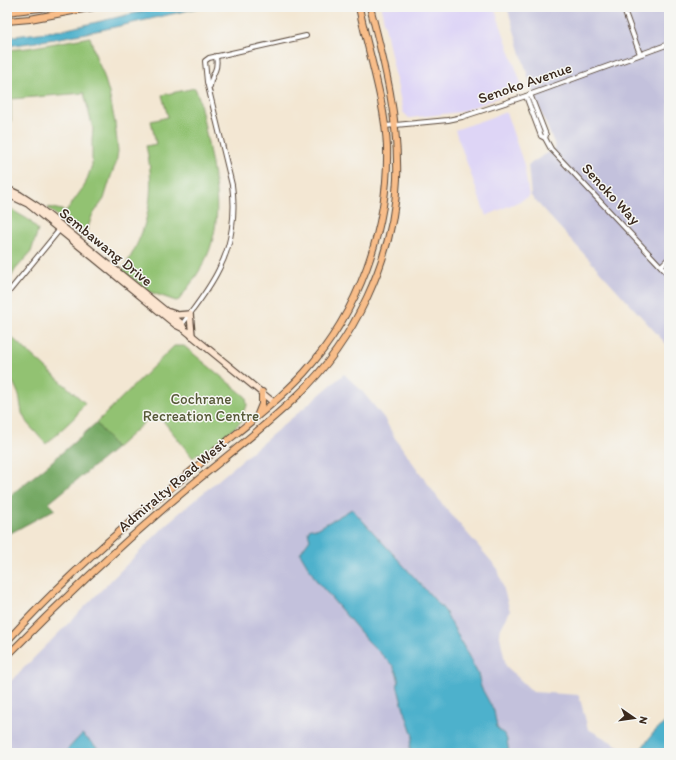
<svg xmlns="http://www.w3.org/2000/svg" width="676" height="760" font-family="Itim,sans-serif">
	<style>
		.built { fill: #ded5f6 }
		.industrial { fill: #c3c1dc }
		.green { fill: #92c272; stroke: #667648 }
		.forest { fill: #75a864; stroke: #586941 }
		.water { fill: #4db1cc; stroke: #446e75 }
		.lines { fill: none; stroke-linecap: round; stroke-linejoin: round }
		.minor-casing { stroke: #574639; stroke-width: 6 }
		.secondary-casing { stroke: #574639; stroke-width: 8 }
		.primary-casing { stroke: #574639; stroke-width: 8 }
		.minor { stroke: #fff; stroke-width: 4 }
		.secondary { stroke: #fce5d0; stroke-width: 5.5 }
		.primary { stroke: #f8bd89; stroke-width: 6 }
		.labels { text-anchor: middle; stroke-width: 3; stroke-linejoin: round; paint-order: stroke }
		.street-label { font-size: 15px; fill: #3b2a1e; stroke: #f6f6f2 }
		.park-label { font-size: 15px; fill: #555837; stroke: #f6f6f2 }
	</style>
	<rect width="100%" height="100%" fill="#f6f6f2"/>
	<filter id="ink" filterUnits="userSpaceOnUse"><feTurbulence type="fractalNoise" baseFrequency=".025" numOctaves="2"/><feDisplacementMap in="SourceGraphic" scale="8" xChannelSelector="R" yChannelSelector="G"/><feConvolveMatrix kernelMatrix="1 2 1 2 8 2 1 2 1" color-interpolation-filters="sRGB"/></filter>
	<filter id="wash" filterUnits="userSpaceOnUse"><feTurbulence type="fractalNoise" baseFrequency=".012" numOctaves="4" result="noise"/><feDisplacementMap in="SourceGraphic" scale="16" xChannelSelector="R" yChannelSelector="G"/><feGaussianBlur stdDeviation="0.9" result="paint"/><feColorMatrix in="noise" values="0 0 0 0 0 0 0 0 0 0 0 0 0 0 0 0 0 1.4 0 .05"/><feComposite in="paint" operator="in"/></filter>
	<g filter="url(#wash)">
		<rect width="100%" height="100%" fill="#f3e7d3"/>
		<g class="built">
			<polygon points="381,7 494,7 521,83 518,90 460,112 409,118 403,112"/>
			<polygon points="506,112 524,165 529,197 486,216 455,130"/>
		</g>
		<g class="industrial">
			<polygon points="507,7 669,7 669,347 531,196 528,165 556,148 532,90"/>
			<polygon points="344,374 361,390 384,418 395,438 443,505 498,569 510,611 499,632 506,666 533,692 579,695 588,729 631,753 509,753 507,740 505,735 497,728 494,711 481,687 478,674 352,509 317,529 300,553 316,580 368,641 393,666 397,674 399,683 397,684 401,699 413,736 410,746 410,753 7,753 7,685 171,520"/>
		</g>
		<g class="green">
			<polygon points="90,37 97,60 103,73 109,93 115,123 118,151 116,164 112,173 104,199 92,216 84,239 48,208 49,207 65,211 67,210 85,185 92,165 92,140 93,129 84,93 11,99 11,121 7,124 7,50 28,48"/>
			<path d="M195,88l4,10c3,15 6,30 9,45 6,34 14,64 4,99 -5,21 -20,40 -33,58l-3,1 -26,-9 -28,-21c26,-40 35,-78 24,-125l10,-2 -5,-23 17,-4 -6,-22z"/>
			<polygon points="7,207 29,220 38,230 31,252 15,270 7,285"/>
			<polygon points="7,333 85,403 75,417 46,444 27,423 22,413 19,395 14,384 7,374"/>
			<polygon points="174,346 184,346 246,397 247,406 244,410 242,421 204,455 198,453 193,458 156,412 116,448 96,423"/>
		</g>
		<polygon class="forest" points="96,423 116,448 49,503 55,509 7,535 7,498 49,464"/>
		<g class="water">
			<path d="M161,7h41c-65,15 -129,31 -195,39v-9l56,-7z"/>
			<polygon points="352,509 445,611 478,674 481,687 494,711 497,728 505,735 507,740 509,753 410,753 410,746 413,736 401,700 397,684 399,683 397,674 393,666 368,641 316,580 300,553 310,539 308,532 310,528 317,529"/>
			<polygon points="669,719 669,753 638,753 654,732"/>
			<polygon points="82,734 103,753 70,753 67,750"/>
		</g>
	</g>
	<g filter="url(#ink)">
		<g class="lines">
			<g class="minor-casing">
				<g id="minor">
					<polyline points="623,7 640,54"/>
					<path d="M210,86c1,-13 9,-14 6,-30"/>
					<polyline points="530,94 546,135 545,138"/>
					<polyline points="526,96 541,136 545,138 551,149 669,275"/>
					<polyline points="385,126 448,120 462,117 526,96 669,44"/>
					<polyline points="661,266 669,258"/>
					<polyline points="7,294 61,228"/>
					<path d="M181,326c13,-18 28,-36 38,-57 13,-24 17,-57 13,-84l-25,-103 -2,-21 4,-3 97,-22"/>
				</g>
			</g>
			<g class="secondary-casing">
				<g id="secondary">
					<polyline points="7,189 20,195 37,206 167,312 182,324 184,329 273,402"/>
					<polyline points="7,194 28,204 176,325 184,329"/>
					<polyline points="169,312 178,315 190,314 192,336"/>
				</g>
			</g>
			<g class="primary-casing">
				<g id="primary">
					<polyline points="7,12 48,7"/>
					<polyline points="7,21 30,19 94,7"/>
					<polyline points="258,414 262,404 262,392"/>
					<path d="M7,641c49,-54 103,-103 159,-149 17,-14 33,-27 49,-41 30,-25 62,-49 89,-78 55,-61 85,-145 83,-226 -2,-46 -19,-95 -28,-140"/>
					<path d="M7,656c52,-53 106,-104 163,-153 42,-36 87,-69 127,-107 57,-54 97,-138 100,-217 2,-59 -12,-115 -27,-172"/>
				</g>
			</g>
			<use href="#minor" class="minor"/>
			<use href="#secondary" class="secondary"/>
			<use href="#primary" class="primary"/>
		</g>
	</g>
	<g class="labels">
		<g class="street-label">
			<text transform="translate(525 83) rotate(-19)" y="5">Senoko Avenue</text>
			<text transform="translate(611 194) rotate(47)" y="5">Senoko Way</text>
			<text transform="translate(106 247) rotate(39)" y="5">Sembawang Drive</text>
			<text transform="translate(172 485) rotate(-40)" y="5">Admiralty Road West</text>
		</g>
		<g class="park-label">
			<text x="201" y="404">Cochrane<tspan x="201" dy="17">Recreation Centre</tspan></text>
		</g>
	</g>
	<rect width="676" height="760" fill="none" stroke="#f6f6f2" stroke-width="24"/>
	<g transform="translate(634 718) rotate(103)" stroke="#f6f6f2" stroke-width="3" paint-order="stroke">
	<path d="M0-3L7 15L0 10L-7 15Z" fill="#3b2a1e"/>
	<text y="-6" font-size="11" font-weight="bold" text-anchor="middle" fill="#3b2a1e">N</text>
	</g>
</svg>
